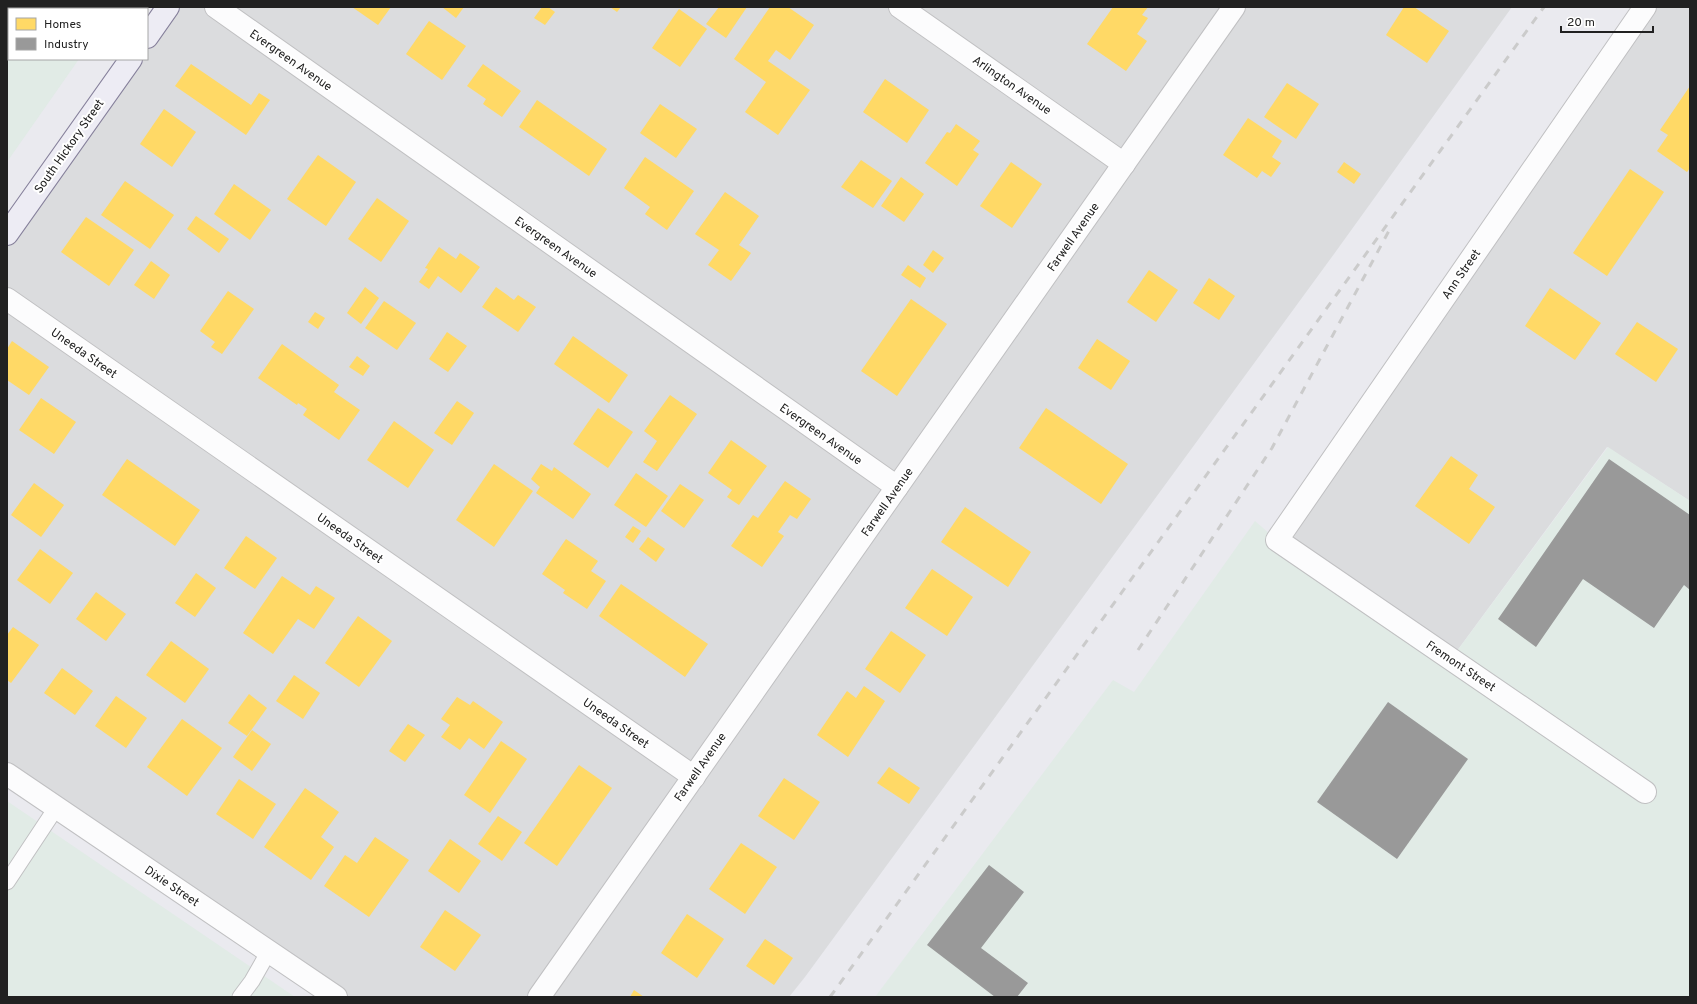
<svg xmlns="http://www.w3.org/2000/svg" width="1697" height="1004" font-family="Overpass,sans-serif">
	<style>
		.residential { fill: #dbdcde }
		.industrial { fill: #e1ebe6 }
		.homes { fill: #ffd966 }
		.industry { fill: #999 }
		.lines { fill: none; stroke-linecap: round; stroke-linejoin: round }
		.lane-casing { stroke: #c0c0c2; stroke-width: 17 }
		.street-casing { stroke: #c0c0c2; stroke-width: 24 }
		.secondary-casing { stroke: #86809b; stroke-width: 24 }
		.lane { stroke: #fcfcfd; stroke-width: 15 }
		.street { stroke: #fcfcfd; stroke-width: 22 }
		.secondary { stroke: #edecf4; stroke-width: 22 }
		.rail { stroke: #cbcbcb; stroke-width: 3; stroke-dasharray: 8 8; stroke-linecap: butt }
		.labels { text-anchor: middle; stroke-width: 4; stroke-linejoin: round; paint-order: stroke }
		.street-label { font-size: 12px; fill: #212121; stroke: #fff }
	</style>
	<rect width="100%" height="100%" fill="#eaeaef"/>
	<g class="residential">
		<polygon points="168,7 1512,7 1334,254 805,977 789,997 336,997 7,774 7,234 131,59 147,59 147,37"/>
		<polygon points="1645,7 1690,7 1690,501 1607,447 1451,659 1277,540"/>
	</g>
	<g class="industrial">
		<polygon points="7,7 116,7 114,9 9,9 9,59 79,59 7,162"/>
		<polygon points="1608,447 1690,501 1690,997 875,997 1113,680 1134,692 1255,521 1277,540 1451,659"/>
		<polygon points="7,801 295,997 7,997"/>
	</g>
	<g class="homes">
		<polygon points="352,7 391,7 378,25"/>
		<polygon points="442,7 464,7 456,18"/>
		<polygon points="542,7 548,7 555,12 545,25 534,18"/>
		<polygon points="610,7 621,7 617,12"/>
		<polygon points="719,7 747,7 726,38 706,24"/>
		<polygon points="770,7 788,7 814,25 790,60 776,50 768,61 810,90 778,135 745,112 766,82 734,59"/>
		<polygon points="1113,7 1148,7 1142,15 1148,18 1137,34 1147,41 1126,71 1087,44"/>
		<polygon points="1404,7 1414,7 1449,31 1427,63 1386,35"/>
		<polygon points="679,9 707,29 680,67 652,48"/>
		<polygon points="429,21 466,46 442,80 406,54"/>
		<polygon points="191,64 251,105 259,93 270,100 246,135 175,86"/>
		<polygon points="483,64 521,91 502,117 483,104 486,99 467,86"/>
		<polygon points="885,79 929,110 907,143 863,112"/>
		<polygon points="1287,83 1319,104 1296,139 1264,117"/>
		<polygon points="1690,86 1690,168 1687,172 1657,151 1668,135 1660,130"/>
		<polygon points="537,100 607,149 589,176 519,127"/>
		<polygon points="660,104 697,129 676,158 640,133"/>
		<polygon points="164,109 196,132 172,167 140,144"/>
		<polygon points="1248,118 1282,141 1272,157 1281,163 1271,177 1262,171 1257,178 1223,155"/>
		<polygon points="956,124 980,141 973,150 979,154 957,186 925,163 947,132 950,133"/>
		<polygon points="318,155 356,182 326,226 287,199"/>
		<polygon points="645,157 694,191 667,230 645,214 650,207 624,188"/>
		<polygon points="861,160 892,181 873,208 841,187"/>
		<polygon points="1011,162 1042,184 1012,228 980,206"/>
		<polygon points="1344,162 1361,174 1354,184 1337,172"/>
		<polygon points="1630,169 1664,192 1607,276 1573,253"/>
		<polygon points="901,177 924,194 904,222 881,206"/>
		<polygon points="125,181 174,215 150,249 101,215"/>
		<polygon points="234,184 271,210 250,240 214,214"/>
		<polygon points="725,192 759,216 739,245 751,253 731,281 708,265 719,250 695,234"/>
		<polygon points="377,198 409,221 381,262 348,239"/>
		<polygon points="196,216 229,239 219,253 187,229"/>
		<polygon points="86,217 134,250 109,286 61,252"/>
		<polygon points="439,247 456,259 460,253 480,267 461,293 438,276 429,289 419,282 428,269 425,268"/>
		<polygon points="933,250 944,258 933,273 923,265"/>
		<polygon points="151,261 170,275 154,299 134,285"/>
		<polygon points="908,265 926,278 920,288 901,275"/>
		<polygon points="1149,270 1178,290 1156,322 1127,302"/>
		<polygon points="1209,278 1235,296 1219,320 1193,303"/>
		<polygon points="365,287 379,298 361,324 347,313"/>
		<polygon points="496,287 514,300 518,295 536,307 518,332 482,307"/>
		<polygon points="1550,288 1601,323 1575,360 1525,326"/>
		<polygon points="228,291 254,309 222,354 211,347 215,342 200,331"/>
		<polygon points="911,299 947,324 897,396 861,371"/>
		<polygon points="384,301 416,323 397,350 365,328"/>
		<polygon points="315,312 325,318 318,329 308,322"/>
		<polygon points="1637,322 1678,349 1656,382 1615,354"/>
		<polygon points="447,332 467,346 448,372 429,359"/>
		<polygon points="573,336 628,375 609,403 554,364"/>
		<polygon points="1097,339 1130,361 1111,390 1078,368"/>
		<polygon points="12,341 49,367 29,395 7,380 7,349"/>
		<polygon points="282,344 339,385 334,392 360,410 339,440 303,415 307,409 298,403 297,405 258,378"/>
		<polygon points="357,356 370,366 363,376 349,367"/>
		<polygon points="670,395 697,414 657,471 643,462 657,441 644,431"/>
		<polygon points="41,398 76,422 54,454 19,430"/>
		<polygon points="457,401 474,413 452,445 434,433"/>
		<polygon points="598,408 633,432 608,468 573,444"/>
		<polygon points="1046,408 1128,464 1101,504 1019,448"/>
		<polygon points="394,421 434,450 408,488 367,460"/>
		<polygon points="731,440 767,466 739,505 727,497 732,490 708,473"/>
		<polygon points="1451,456 1478,475 1469,489 1495,507 1469,544 1415,506"/>
		<polygon points="127,459 200,510 175,546 102,495"/>
		<polygon points="494,464 533,491 494,547 456,520"/>
		<polygon points="541,464 552,471 554,467 591,494 573,519 536,493 540,487 531,479"/>
		<polygon points="636,473 668,496 646,527 614,505"/>
		<polygon points="785,481 811,499 797,519 790,515 778,532 784,536 762,567 731,546 753,515 758,518"/>
		<polygon points="34,483 64,505 41,537 11,515"/>
		<polygon points="680,484 704,500 684,528 661,511"/>
		<polygon points="965,507 1031,552 1008,587 941,542"/>
		<polygon points="633,526 641,531 633,543 625,537"/>
		<polygon points="246,536 277,558 255,589 224,568"/>
		<polygon points="648,537 665,549 656,562 639,549"/>
		<polygon points="566,539 598,561 591,571 606,581 587,609 563,593 565,590 542,574"/>
		<polygon points="40,549 73,573 50,604 17,580"/>
		<polygon points="932,569 973,597 947,636 905,608"/>
		<polygon points="196,573 216,588 195,617 175,603"/>
		<polygon points="282,576 310,595 316,586 335,598 314,629 298,619 273,654 243,633"/>
		<polygon points="621,584 708,644 685,677 599,616"/>
		<polygon points="96,592 126,614 106,641 76,619"/>
		<polygon points="358,616 392,641 359,687 325,663"/>
		<polygon points="13,627 39,645 11,683 7,680 7,635"/>
		<polygon points="891,631 926,655 900,693 865,669"/>
		<polygon points="171,641 209,669 185,703 146,675"/>
		<polygon points="62,668 93,691 75,715 44,693"/>
		<polygon points="294,675 320,693 303,719 276,701"/>
		<polygon points="864,686 885,701 848,757 817,735 847,691 856,698"/>
		<polygon points="249,694 267,708 247,736 228,723"/>
		<polygon points="116,696 147,718 126,748 95,726"/>
		<polygon points="457,697 470,705 473,701 503,722 484,749 469,738 460,750 441,737 450,725 441,719"/>
		<polygon points="182,719 222,748 187,796 147,767"/>
		<polygon points="408,724 425,735 405,762 389,751"/>
		<polygon points="252,730 271,744 252,771 233,757"/>
		<polygon points="501,741 527,759 490,813 464,795"/>
		<polygon points="579,765 612,788 557,866 524,843"/>
		<polygon points="889,767 920,788 909,804 877,783"/>
		<polygon points="784,778 820,802 794,840 758,816"/>
		<polygon points="239,779 276,804 253,839 216,814"/>
		<polygon points="305,788 339,812 321,837 334,847 311,880 264,847"/>
		<polygon points="498,816 522,832 502,861 478,844"/>
		<polygon points="375,837 409,860 369,917 324,886 345,855 357,863"/>
		<polygon points="450,839 481,861 459,893 428,871"/>
		<polygon points="741,843 777,867 745,914 709,889"/>
		<polygon points="445,910 481,935 455,971 420,947"/>
		<polygon points="687,914 724,939 697,978 661,953"/>
		<polygon points="765,939 793,958 774,985 746,966"/>
		<polygon points="634,990 644,997 630,997"/>
	</g>
	<g class="industry">
		<polygon points="1609,459 1690,515 1690,590 1684,585 1654,628 1583,579 1536,647 1498,619"/>
		<polygon points="1388,702 1468,759 1397,859 1317,802"/>
		<polygon points="989,865 1024,892 981,948 1028,983 1017,997 995,997 927,945"/>
	</g>
	<g class="lines">
		<g class="lane-casing">
			<g id="lane">
				<polyline points="7,882 56,808"/>
				<polyline points="240,997 252,981 269,951"/>
			</g>
		</g>
		<g class="street-casing">
			<g id="street">
				<polyline points="216,7 897,487"/>
				<polyline points="900,7 1124,164"/>
				<polyline points="1645,7 1277,540 1645,792"/>
				<polyline points="7,299 694,777"/>
				<polyline points="7,774 336,997"/>
				<polyline points="539,997 1234,7"/>
			</g>
		</g>
		<g class="secondary-casing">
			<g id="secondary">
				<polyline points="147,37 168,7"/>
				<polyline points="7,234 131,59"/>
			</g>
		</g>
		<use href="#lane" class="lane"/>
		<use href="#street" class="street"/>
		<use href="#secondary" class="secondary"/>
		<g class="rail">
			<polyline points="1138,650 1272,448 1391,227"/>
			<polyline points="830,997 1544,7"/>
		</g>
	</g>
	<g class="labels">
		<g class="street-label">
			<text transform="translate(291 60) rotate(35)" y="4">Evergreen Avenue</text>
			<text transform="translate(1012 85) rotate(35)" y="4">Arlington Avenue</text>
			<text transform="translate(69 146) rotate(-55)" y="4">South Hickory Street</text>
			<text transform="translate(1073 237) rotate(-55)" y="4">Farwell Avenue</text>
			<text transform="translate(556 247) rotate(35)" y="4">Evergreen Avenue</text>
			<text transform="translate(1461 274) rotate(-55)" y="4">Ann Street</text>
			<text transform="translate(84 353) rotate(35)" y="4">Uneeda Street</text>
			<text transform="translate(821 434) rotate(35)" y="4">Evergreen Avenue</text>
			<text transform="translate(887 502) rotate(-55)" y="4">Farwell Avenue</text>
			<text transform="translate(350 538) rotate(35)" y="4">Uneeda Street</text>
			<text transform="translate(1461 666) rotate(34)" y="4">Fremont Street</text>
			<text transform="translate(616 723) rotate(35)" y="4">Uneeda Street</text>
			<text transform="translate(700 767) rotate(-55)" y="4">Farwell Avenue</text>
			<text transform="translate(172 886) rotate(34)" y="4">Dixie Street</text>
		</g>
	</g>
	<rect width="1697" height="1004" fill="none" stroke="#212121" stroke-width="16"/>
	<rect x="8" y="8" width="140" height="52" fill="#ffffff" stroke="#a6a6a6"/>
	<rect x="16" y="18" width="20" height="12" fill="#ffd966" stroke="#a6a6a6"/>
	<text x="44" y="28" font-size="12" fill="#212121">Homes</text>
	<rect x="16" y="38" width="20" height="12" fill="#999999" stroke="#a6a6a6"/>
	<text x="44" y="48" font-size="12" fill="#212121">Industry</text>
	<path d="M1561 26v6h92v-6" fill="none" stroke="#212121" stroke-width="2"/>
	<text x="1567" y="26" font-size="12" fill="#212121" stroke="#ffffff" stroke-width="3" paint-order="stroke">20 m</text>
</svg>
